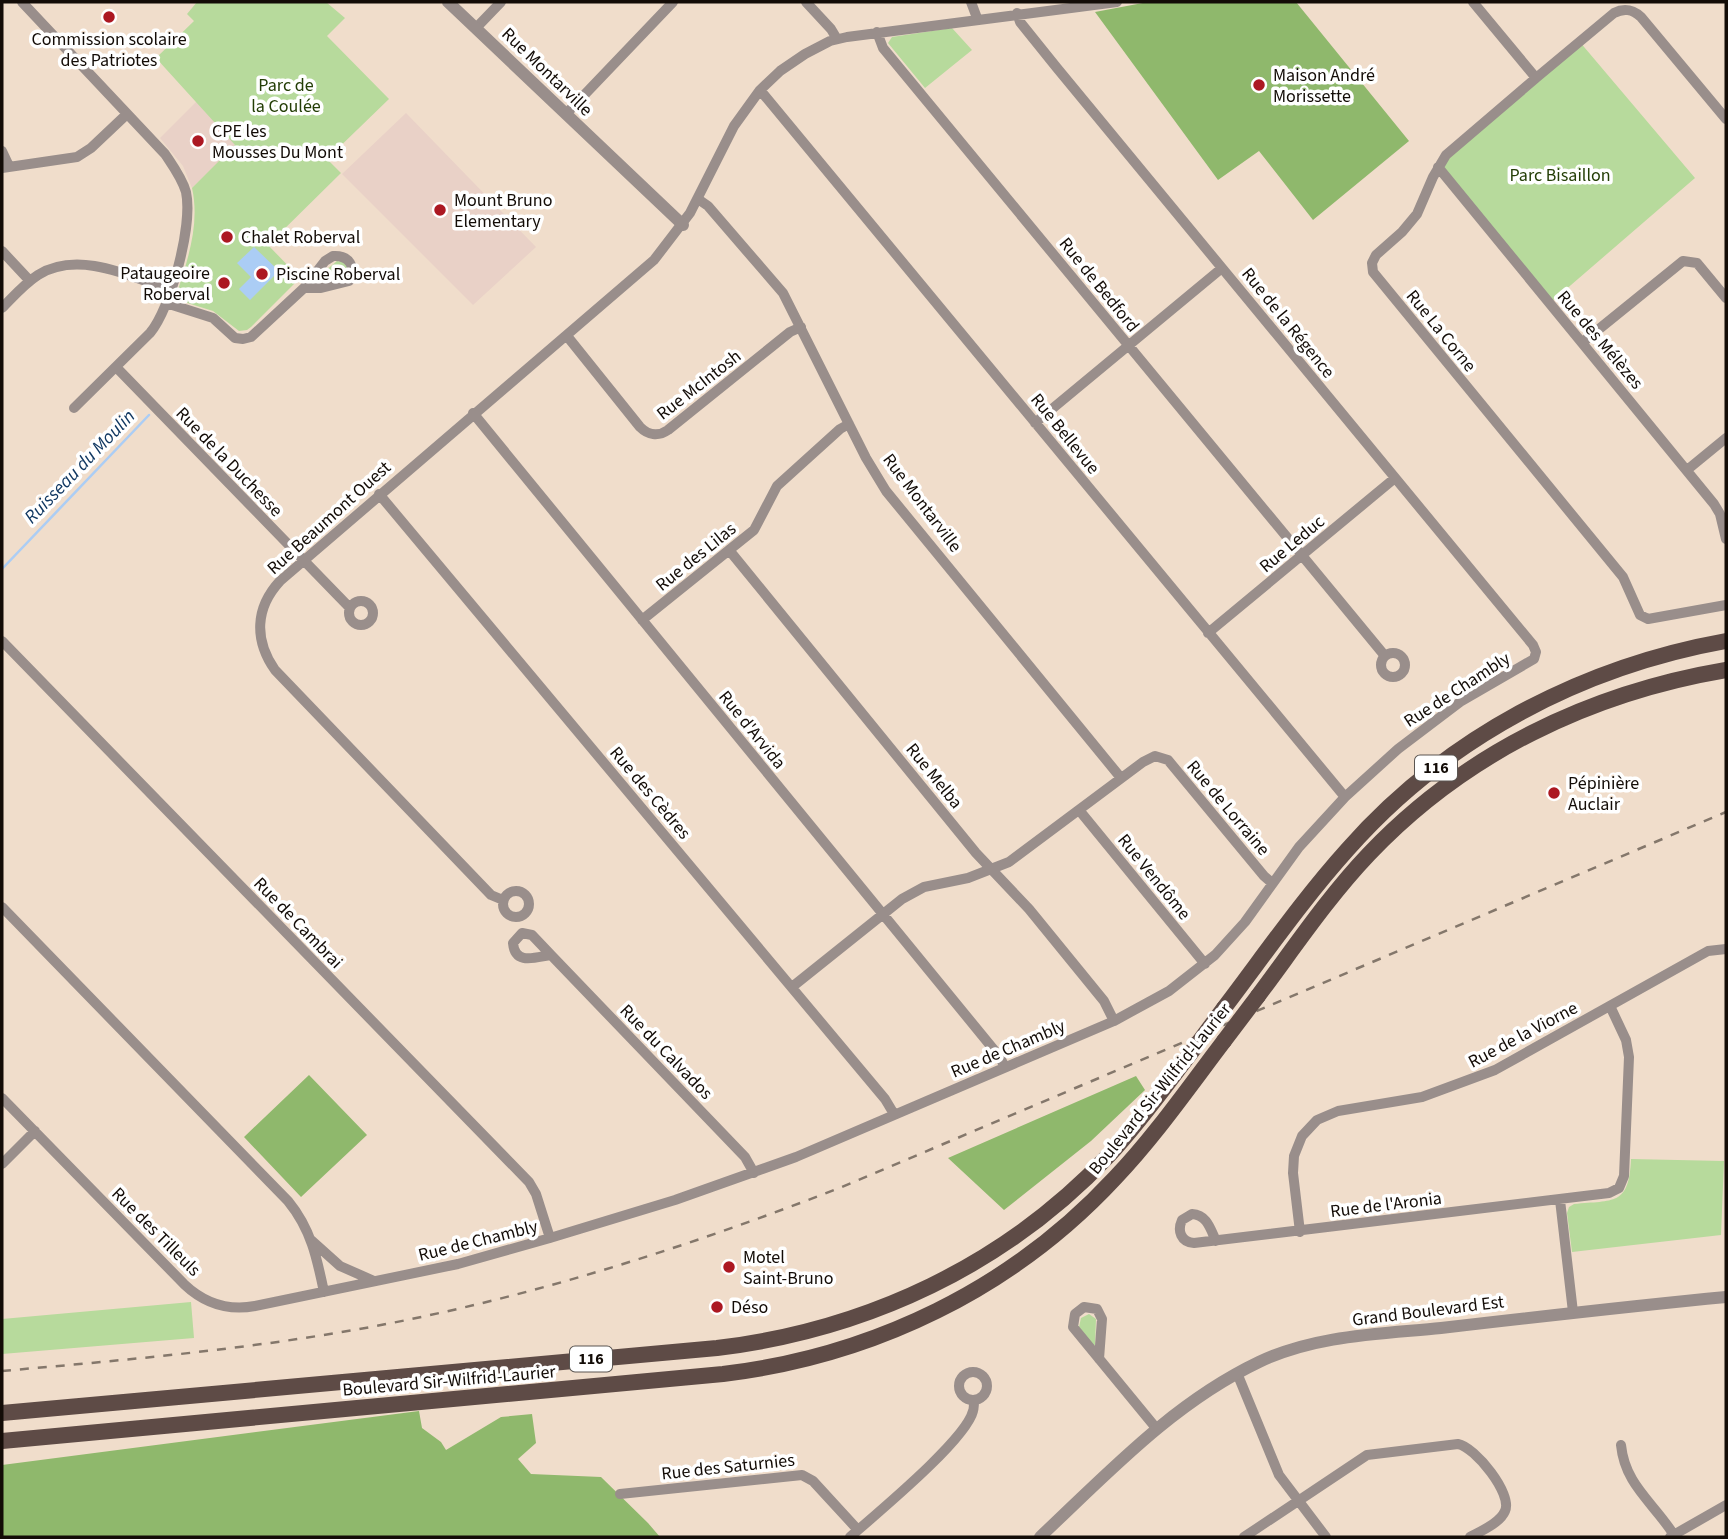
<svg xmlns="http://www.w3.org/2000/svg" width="1728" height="1539" viewBox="0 0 1728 1539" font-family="'Source Sans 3',sans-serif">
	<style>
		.education { fill: #e9d1c7 }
		.green { fill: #b7da9c }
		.forest { fill: #8fb86c }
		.water { fill: #abcdf5 }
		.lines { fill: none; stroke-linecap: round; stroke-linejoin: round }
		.stream { stroke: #abcdf5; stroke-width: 2.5 }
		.minor { stroke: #998e8b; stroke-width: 10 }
		.tertiary { stroke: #998e8b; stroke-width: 12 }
		.primary { stroke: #5e4b46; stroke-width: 16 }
		.rail { stroke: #84776b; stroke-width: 2.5; stroke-dasharray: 9 9; stroke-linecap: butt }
		.primary-bridge { stroke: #5e4b46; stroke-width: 16 }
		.poi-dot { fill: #ac1822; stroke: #fff; stroke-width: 2.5 }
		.labels { text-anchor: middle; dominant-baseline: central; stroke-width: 7; stroke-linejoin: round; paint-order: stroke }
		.shield { fill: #fff; stroke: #5a5551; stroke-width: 2 }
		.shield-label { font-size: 16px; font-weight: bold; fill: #130c07 }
		.poi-label { font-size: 18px; fill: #130c07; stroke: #fff; text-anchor: start }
		.street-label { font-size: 18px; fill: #130c07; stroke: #fff }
		.park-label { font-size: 18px; fill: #243e06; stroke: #fff }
		.water-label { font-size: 19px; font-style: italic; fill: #113862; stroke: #fff }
	</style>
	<rect width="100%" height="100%" fill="#f0ddcb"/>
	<!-- education -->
	<path class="education" d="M197,101L236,145L192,188L183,166L160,138Z
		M406,113L536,247L473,305L342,174Z"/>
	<!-- green -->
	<path class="green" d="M197,2H326L345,18L327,36L389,99L327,159L341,173L268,245L300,278L251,327L247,330L239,331L213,311L181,301L177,293C188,259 200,224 192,188L235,145L156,58L194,21L187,14Z
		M952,28L972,50L925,88L888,43L892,37Z
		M1579,41L1695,178L1549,304L1438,167Z
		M337,261L344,262L348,268C347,281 331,283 320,282L319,276Z
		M1631,1159L1724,1161L1721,1235L1572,1252L1567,1213L1569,1207L1574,1204C1614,1200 1629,1206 1631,1159Z
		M191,1302L194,1338L2,1354V1319Z
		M1089,1314L1096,1319L1095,1345L1093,1346L1079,1327L1081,1318Z"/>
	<!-- forest -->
	<path class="forest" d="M1148,2H1296L1409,141L1313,220L1259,151L1218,180L1095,12Z
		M309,1075L367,1135L301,1197L244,1137Z
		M1136,1076L1145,1090L1091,1141L1004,1210L948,1158Z
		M419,1411L422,1428L441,1442L446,1450L501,1417L532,1414L536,1443L518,1459L531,1474L601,1477L648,1523L660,1537H2V1465Z"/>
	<!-- water -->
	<path class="water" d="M254,247L279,271L250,300L239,289L251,277L237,263Z"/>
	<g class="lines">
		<!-- stream -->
		<path class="stream" d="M2,569L149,415"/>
		<!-- minor -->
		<path class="minor" d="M22,2L165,154C173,166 182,178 186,192C193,225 171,308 150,333L74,408
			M806,2L831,29L837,39
			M971,2L977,18
			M1473,2L1536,78L1614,13C1624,8 1632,9 1641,17L1726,119
			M476,28L501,2
			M877,32L883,48L1385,656
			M1536,78L1446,155L1433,177L1417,214L1402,232L1376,255L1372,263L1373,272L1623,577L1640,615L1648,619L1726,605
			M760,90L1345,797
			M566,114L673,2
			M2,151L9,166
			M1438,167L1714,504L1720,514L1726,539
			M2,168L77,157L91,148L127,114
			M698,199L708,206L783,293L866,458L886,491L1121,778
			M2,251L30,281
			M333,256C349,255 357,267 349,281L321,288H304L325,261Z
			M166,303L213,318L235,338L243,339L251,337L304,288
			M2,308C13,297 24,284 38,275C78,250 130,276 170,290
			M567,336L640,427C648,435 658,437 668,430L790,332L801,327
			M1583,342L1683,261L1697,263L1726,298
			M116,367L350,608
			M473,413L999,1056L1005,1067
			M1035,423L1222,268
			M1687,470L1726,438
			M379,494L885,1099L894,1114
			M729,550L976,853L1029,909L1104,1001L1114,1021
			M349 613a12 12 0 1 1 24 0a12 12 0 1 1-24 0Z
			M642,620L754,530L777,486L840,429L849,424
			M1208,633L1395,478
			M2,641L529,1182L536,1194L550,1238
			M1381 665a12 12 0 1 1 24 0a12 12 0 1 1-24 0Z
			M1079,810L1205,964
			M503 904a13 13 0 1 1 26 0a13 13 0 1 1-26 0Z
			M503,900L491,895L275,670C254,640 255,608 280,581L654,260L690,213L734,126L760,90L780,71L805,54L830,41L847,37L1117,2
			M2,907L288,1201C311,1229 317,1258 324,1292
			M522,933L532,935L551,955C536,957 515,966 513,943Z
			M551,955L745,1157L754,1173
			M792,987L902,899L924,887L968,878L1009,862L1143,762L1155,756L1168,760L1264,876L1272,883
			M2,1098L184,1284C204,1303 228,1311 255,1306L458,1264L550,1238L675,1200L796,1157L1114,1021L1169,991L1215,955L1245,922L1299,847L1345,797L1398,749L1460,702L1534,659L1536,652L1533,645L1057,68L1020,22L1017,13
			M2,1164L35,1131
			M1560,1200L1573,1312
			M1300,1232L1293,1173L1294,1156L1302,1136L1317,1120L1338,1111L1422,1097L1495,1070L1708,951L1726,949
			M311,1240L340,1266L374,1281
			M1216,1241C1210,1228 1207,1215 1192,1214L1182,1220C1177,1231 1181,1242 1194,1243L1609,1193L1619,1188L1624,1176L1629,1057L1626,1040L1610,1006
			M1099,1359L1102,1319L1097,1309L1084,1307L1075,1314L1073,1327L1156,1428
			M959 1386a14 14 0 1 1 28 0a14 14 0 1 1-28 0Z
			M1237,1373L1279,1475L1326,1537
			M1621,1445C1625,1485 1653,1502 1674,1535
			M620,1494L802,1475L813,1481L858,1530
			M850,1537C876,1514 966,1440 973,1411C974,1410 974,1401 974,1400
			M1244,1537L1367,1455L1458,1444C1475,1447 1513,1494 1505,1511C1500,1523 1481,1531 1470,1537
			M1670,1537L1726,1505"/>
		<!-- tertiary -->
		<path class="tertiary" d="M448,2L683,225
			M1040,1537C1108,1473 1173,1403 1259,1362C1315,1335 1380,1334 1441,1328C1536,1317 1631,1306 1726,1297"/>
		<!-- primary -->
		<path class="primary" d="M1258,996C1294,948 1328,897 1369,854C1465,753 1590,693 1726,670
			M1224,1008C1265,954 1303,899 1348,849C1446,738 1581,667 1726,641
			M2,1413L717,1348C867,1330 1006,1265 1110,1154C1139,1123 1164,1088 1190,1054
			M2,1441L723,1374C873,1356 1012,1289 1115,1178C1155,1136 1189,1087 1224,1041"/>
		<!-- rail -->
		<path class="rail" d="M2,1371C126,1360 252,1349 376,1326C536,1296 690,1246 842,1187L1726,812"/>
		<!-- primary-bridge -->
		<path class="primary-bridge" d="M1224,1041L1258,996
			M1190,1054L1224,1008"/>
	</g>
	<!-- markers -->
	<g class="poi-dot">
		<circle cx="109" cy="17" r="7"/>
		<circle cx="1259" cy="85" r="7"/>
		<circle cx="198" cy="141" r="7"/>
		<circle cx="440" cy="210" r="7"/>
		<circle cx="227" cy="237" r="7"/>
		<circle cx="262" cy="274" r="7"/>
		<circle cx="224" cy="283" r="7"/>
		<circle cx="1554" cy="793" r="7"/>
		<circle cx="729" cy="1267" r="7"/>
		<circle cx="717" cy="1307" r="7"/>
	</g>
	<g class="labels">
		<!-- shield labels -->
		<g class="shield">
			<rect x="1415" y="755.5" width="42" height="25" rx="5"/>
			<rect x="570" y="1346.5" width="42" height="25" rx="5"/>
		</g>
		<g class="shield-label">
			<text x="1436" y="768">116</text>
			<text x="591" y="1359">116</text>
		</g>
		<!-- poi labels -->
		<g class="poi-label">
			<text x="109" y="39" text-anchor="middle">Commission scolaire<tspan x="109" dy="21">des Patriotes</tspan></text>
			<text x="1273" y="75">Maison André<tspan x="1273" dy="21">Morissette</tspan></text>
			<text x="212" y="131">CPE les<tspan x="212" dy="21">Mousses Du Mont</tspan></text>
			<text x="454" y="200">Mount Bruno<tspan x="454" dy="21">Elementary</tspan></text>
			<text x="241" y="237">Chalet Roberval</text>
			<text x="210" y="273" text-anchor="end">Pataugeoire<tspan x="210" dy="21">Roberval</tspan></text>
			<text x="276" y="274">Piscine Roberval</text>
			<text x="1568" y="783">Pépinière<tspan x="1568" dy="21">Auclair</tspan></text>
			<text x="743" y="1257">Motel<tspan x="743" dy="21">Saint-Bruno</tspan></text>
			<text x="731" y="1307">Déso</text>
		</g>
		<!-- street labels -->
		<g class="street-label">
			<text transform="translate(547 72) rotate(44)">Rue Montarville</text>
			<text transform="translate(1099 285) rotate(51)">Rue de Bedford</text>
			<text transform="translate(1288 323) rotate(51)">Rue de la Régence</text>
			<text transform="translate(1441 331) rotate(51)">Rue La Corne</text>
			<text transform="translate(1600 340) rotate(50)">Rue des Mélèzes</text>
			<text transform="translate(699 385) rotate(-38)">Rue McIntosh</text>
			<text transform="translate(1065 434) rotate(51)">Rue Bellevue</text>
			<text transform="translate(229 462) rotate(46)">Rue de la Duchesse</text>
			<text transform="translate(922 503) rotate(53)">Rue Montarville</text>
			<text transform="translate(329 518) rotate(-42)">Rue Beaumont Ouest</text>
			<text transform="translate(1292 544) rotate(-40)">Rue Leduc</text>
			<text transform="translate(696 557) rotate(-39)">Rue des Lilas</text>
			<text transform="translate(1457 690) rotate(-33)">Rue de Chambly</text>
			<text transform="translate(752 730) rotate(51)">Rue d'Arvida</text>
			<text transform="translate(934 776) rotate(51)">Rue Melba</text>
			<text transform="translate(650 793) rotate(50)">Rue des Cèdres</text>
			<text transform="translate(1228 808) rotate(50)">Rue de Lorraine</text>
			<text transform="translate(1154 877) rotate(51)">Rue Vendôme</text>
			<text transform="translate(298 923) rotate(46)">Rue de Cambrai</text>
			<text transform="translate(1523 1035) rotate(-28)">Rue de la Viorne</text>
			<text transform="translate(1008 1049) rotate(-23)">Rue de Chambly</text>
			<text transform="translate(666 1052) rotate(46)">Rue du Calvados</text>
			<text transform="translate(1160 1089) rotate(-51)">Boulevard Sir-Wilfrid-Laurier</text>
			<text transform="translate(1386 1205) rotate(-7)">Rue de l'Aronia</text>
			<text transform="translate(156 1232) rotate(45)">Rue des Tilleuls</text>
			<text transform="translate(478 1241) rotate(-14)">Rue de Chambly</text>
			<text transform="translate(1428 1311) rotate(-7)">Grand Boulevard Est</text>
			<text transform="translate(449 1381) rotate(-5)">Boulevard Sir-Wilfrid-Laurier</text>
			<text transform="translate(728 1467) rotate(-6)">Rue des Saturnies</text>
		</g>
		<!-- park labels -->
		<g class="park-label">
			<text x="286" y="85">Parc de<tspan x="286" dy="21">la Coulée</tspan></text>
			<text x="1560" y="175">Parc Bisaillon</text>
		</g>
		<!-- water labels -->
		<g class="water-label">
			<text transform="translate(80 467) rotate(-46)">Ruisseau du Moulin</text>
		</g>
	</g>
	<!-- border -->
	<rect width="1728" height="1539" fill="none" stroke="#130c07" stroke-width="7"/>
</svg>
